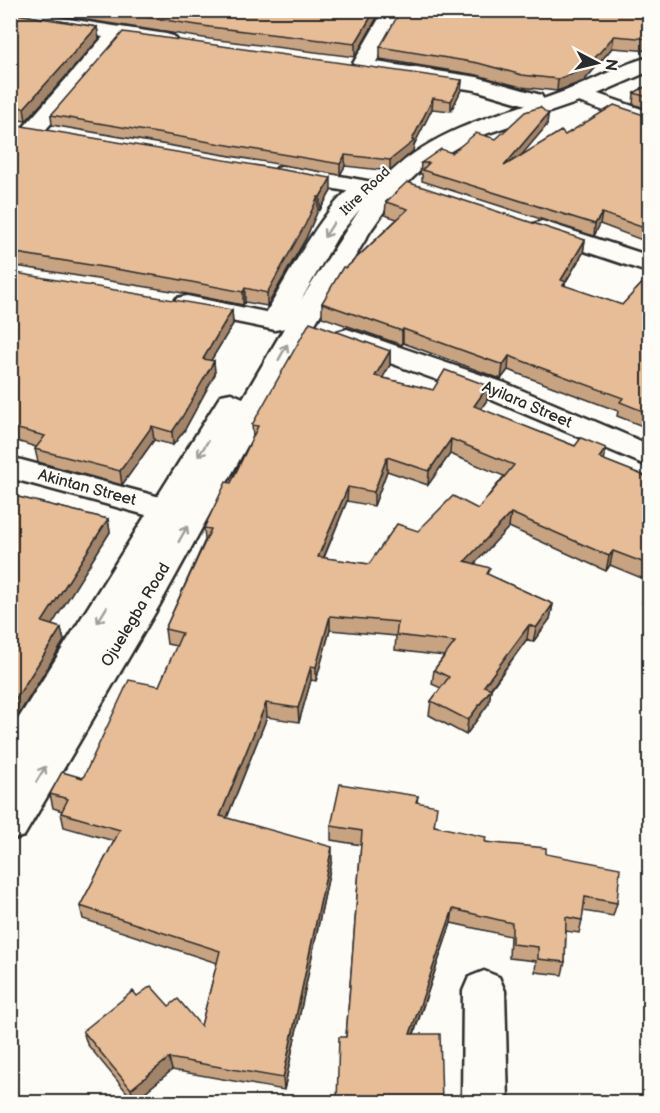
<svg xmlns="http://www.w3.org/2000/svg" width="660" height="1113" viewBox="0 0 660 1113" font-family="'Balsamiq Sans',sans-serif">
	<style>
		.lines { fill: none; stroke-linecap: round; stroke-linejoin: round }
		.minor-casing { stroke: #2b2b2b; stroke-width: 5 }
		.major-casing { stroke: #2b2b2b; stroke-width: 5 }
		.minor { fill: #fdfcf7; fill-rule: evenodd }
		.major { fill: #fdfcf7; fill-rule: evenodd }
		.wall { fill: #c7a382; stroke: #2b2b2b; stroke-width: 1.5; fill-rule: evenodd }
		.shaded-wall { fill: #a2846a; stroke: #2b2b2b; stroke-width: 1.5 }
		.building { fill: #e7bd97; stroke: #2b2b2b; stroke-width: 1.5; fill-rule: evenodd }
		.oneway { stroke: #9e9e9b }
		.labels { text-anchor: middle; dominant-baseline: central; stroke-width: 4.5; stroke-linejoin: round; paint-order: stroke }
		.far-street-label { font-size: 14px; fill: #2b2b2b; stroke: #fdfcf7 }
		.street-label { font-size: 16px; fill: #2b2b2b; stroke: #fdfcf7 }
	</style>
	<rect width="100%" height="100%" fill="#fdfcf7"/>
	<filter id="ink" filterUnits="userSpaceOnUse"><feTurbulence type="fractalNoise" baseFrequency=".0167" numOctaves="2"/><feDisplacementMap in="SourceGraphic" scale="12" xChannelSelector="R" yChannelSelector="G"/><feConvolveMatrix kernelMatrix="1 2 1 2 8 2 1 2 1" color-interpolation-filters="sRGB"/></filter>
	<g filter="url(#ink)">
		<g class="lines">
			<!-- minor casing -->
			<g class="minor-casing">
				<path id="minor" d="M10,10L166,34L173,36L177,40L173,44L166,46L123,40L41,135L33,137L25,135L21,130L103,37L10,22Z
					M384,10H405L376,62L477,77L541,95L544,100L541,105L533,107L475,90L354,72L351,67Z
					M578,87L650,112V127L570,99L567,94L570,89Z
					M286,166L367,181L376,183L379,188L376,193L367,195L277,178L274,173L277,168Z
					M542,221L650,256V273L533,234L529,229L533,224Z
					M187,296L285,316L289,322L285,328L275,330L177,310L173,304L177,298Z
					M347,329L505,383L650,445V467L485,397L337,344L333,338L337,332Z
					M10,457L175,501L180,509L175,517L164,520L10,478Z
					M484,971L499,977L505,991L508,1102H462L463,991L469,977Z"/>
			</g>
			<!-- major casing -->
			<g class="major-casing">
				<path id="major" d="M650,57V71L579,102L471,139L424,167L397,193L371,230L307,337L159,606L24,836L10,840V789L18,778L10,780V732L221,395L231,393L243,398L287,323L278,325L268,323L264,317C282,286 324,205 353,187C359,184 365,185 371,187L373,191C426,128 493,118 565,91C593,81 621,64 650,57ZM360,209L301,300L338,236Z"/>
			</g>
			<!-- minor -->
			<use href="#minor" class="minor"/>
			<!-- major -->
			<use href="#major" class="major"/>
		</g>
		<!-- wall -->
		<path class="wall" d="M23,10H381L355,57L210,39Z
			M650,10V51L612,48L584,81L557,91L521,87L477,75L380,59V47Z
			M10,13L97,27L99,39L26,121L10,119Z
			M462,80L461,90L451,111L432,109L414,145L413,151L390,171L345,166L340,175L52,125L51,115Z
			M650,84V110L633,104L634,93Z
			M548,114L547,125L521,155L650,232L642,240L600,224L594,236L422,181V174H420L421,163L496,139Z
			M10,124L331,191L320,210H318L306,238L267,306L245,302L243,305L172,291L10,265Z
			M386,202L585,240L583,253L565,283V286L622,305L650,275V429L617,416L618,411L508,370L501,379L403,343L402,345L322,317V303L346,268L397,219L385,215Z
			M232,310L233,324L211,360L214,361L215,374L184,431L173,445L154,440L122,485L38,462L35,449L36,447L10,439V427Z
			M390,351V365L382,378L433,390L488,386L487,400L481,409L575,446L606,448L604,460L650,478V606L642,603L645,588L649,581L610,565L606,571L509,527L475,563L489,575L553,604L550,619L533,642L527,639L491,689L489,703L466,735L429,715L431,701L441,688L432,684L434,670L444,656L395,650L396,636L330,630L316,681L311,680L299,722L267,717L227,818L332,860L284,1090L172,1070L134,1101L87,1044L83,1031L137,996L169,1006L201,1026L217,963L83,919L80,906L114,841L64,827L61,813L62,811L53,808L50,794L83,778L159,686L177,646L167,644L165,629L205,540L204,528L231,483L253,437L252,425ZM450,454L504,476L478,509L418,531L369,564L324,558L347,501L374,506L387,471L428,485Z
			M10,495L108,519L110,532L51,625L61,628L64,641L16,719L10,717Z
			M418,796L417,802L435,826L485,842L546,854L617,903L613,916L583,911L582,920L579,933L566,931L565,962L562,975L535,972L536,961L509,958L510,936L451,923L414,1034L346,1037L361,845L331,840V826Z"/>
		<!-- shaded-wall -->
		<path class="shaded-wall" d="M375,10H381L355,57V44Z
			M97,27L99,39L26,121L24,108Z
			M614,36L612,48L584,81L557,91L558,79Z
			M462,80L461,90L451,111V101Z
			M433,98L432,109L414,145L413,151L390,171V160L412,140Z
			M548,114L547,125L503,177L504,166Z
			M345,155V166L340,175V164Z
			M331,178V191L320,210V197Z
			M318,197V210L306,238L267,306V293Z
			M602,213L600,224L594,236L595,224Z
			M650,223V232L642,240L644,228Z
			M585,240L583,253L565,283L564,296L561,280Z
			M245,288V302L243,305V292Z
			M232,310L233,324L204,372L203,359Z
			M403,329V343L402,345V331Z
			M390,351V365L375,391V376Z
			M509,356L508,370L501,379L503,365Z
			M214,361L215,374L184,431L173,445L172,432Z
			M488,386L487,400L473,421L474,406Z
			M152,426L154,440L122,485L120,471Z
			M451,439L450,454L428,485L429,471Z
			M606,448L604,462L599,458Z
			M387,457V471L374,506V492Z
			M348,487L347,501L318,571V557Z
			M511,513L509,527L464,575L465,561Z
			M108,519L110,532L45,636L42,622Z
			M613,551L610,565L606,571L609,556Z
			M553,604L550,619L533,642L536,628Z
			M330,616V630L316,681V667Z
			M529,625L527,639L482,700L484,686Z
			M61,628L64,641L16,719L12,705Z
			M311,666V680L299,722L298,708Z
			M491,689L489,703L466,735L468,720Z
			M266,703L267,717L222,830L220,816Z
			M332,847V860L284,1090L283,1078Z
			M453,909L451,923L409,1047L410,1034Z
			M169,1058L172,1070L134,1101L131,1089Z"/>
		<!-- building -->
		<path class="building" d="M100,10H375L355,44L210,27Z
			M401,10H650V39L614,36L586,68L558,79L522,75L478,63L380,47Z
			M10,13L97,27L24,108L10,106Z
			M123,32L462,80L451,101L433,98L412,140L414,141L390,160L345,155L340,164L51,115Z
			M650,84V98L634,93Z
			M614,105L650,117V223L644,228L602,213L595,224L422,170L429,163H421L441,149L452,153L476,133L496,139L525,112L540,107L548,114L504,166L561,131L565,135Z
			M10,124L331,178L320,197H318L305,225L267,293L245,288L243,292L171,278L10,252Z
			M407,182L585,240L561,280L566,282L563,285L622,305L650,275V414L620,402L623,398L509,356L503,365L403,329L402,331L322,303L343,267L346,268L408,209L386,202Z
			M10,272L232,310L203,359L214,361L182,417L172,432L152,426L120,471L35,449L45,436L10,427Z
			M310,322L390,351L375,376L433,390L445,370L486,385L488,386L474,406L575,446L581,438L606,448L599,458L650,478V565L613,551L609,556L511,513L465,561L490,568L487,574L553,604L536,628L529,625L484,686L491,689L468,720L431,701L449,677L434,670L455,642L396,635L398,622L330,616L316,667L311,666L298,708L266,703L220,816L332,847L283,1078L169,1058L131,1089L83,1031L133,991L137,996L151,986L169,1006L178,999L201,1026L220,951L80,906L120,830L61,813L68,799L50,794L62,772L83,778L129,680L159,686L182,633L165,629L211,529L204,528L226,482L231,483L258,426L252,425ZM451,439L514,465L478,509L453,496L418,531L397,524L369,564L318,557L348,487L374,492L387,457L429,471Z
			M10,495L108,519L42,622L61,628L12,705H10Z
			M650,580V590L645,588Z
			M340,784L418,796L416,802L437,806L434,826L486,837L485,842L546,848V854L620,868L617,903L585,897L582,920L566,917L565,962L538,959V947L512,944V923L453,909L410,1034H440L442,1102H337L339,1037H346L362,831L331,826Z"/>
		<!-- one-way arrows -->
		<defs><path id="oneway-shaft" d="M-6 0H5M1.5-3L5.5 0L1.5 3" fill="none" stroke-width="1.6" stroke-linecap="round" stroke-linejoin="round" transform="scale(1.5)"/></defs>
		<g class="oneway">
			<use href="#oneway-shaft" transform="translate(329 230) rotate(123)"/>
			<use href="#oneway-shaft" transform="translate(283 352) rotate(-61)"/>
			<use href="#oneway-shaft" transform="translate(203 449) rotate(122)"/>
			<use href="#oneway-shaft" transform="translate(183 534) rotate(-61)"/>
			<use href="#oneway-shaft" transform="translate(102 615) rotate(121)"/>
			<use href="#oneway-shaft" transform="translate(41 774) rotate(-59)"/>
		</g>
	</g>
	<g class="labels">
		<!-- far-street labels -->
		<g class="far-street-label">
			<text transform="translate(365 191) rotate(-44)">Itire Road</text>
		</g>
		<!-- street labels -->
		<g class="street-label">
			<text transform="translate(527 405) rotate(23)">Ayilara Street</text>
			<text transform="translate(87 488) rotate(15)">Akintan Street</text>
			<text transform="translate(136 615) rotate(-59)">Ojuelegba Road</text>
		</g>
	</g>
	<!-- margin -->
	<rect width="660" height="1113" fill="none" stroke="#fdfcf7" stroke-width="36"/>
	<rect x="18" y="18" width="624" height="1077" fill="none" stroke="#2b2b2b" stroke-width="2" filter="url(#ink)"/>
	<!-- north arrow -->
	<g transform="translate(597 63) rotate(97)" stroke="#fdfcf7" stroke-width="4.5" paint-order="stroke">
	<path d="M0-4.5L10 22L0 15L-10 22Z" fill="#2b2b2b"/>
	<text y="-9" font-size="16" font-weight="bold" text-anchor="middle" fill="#2b2b2b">N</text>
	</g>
</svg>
